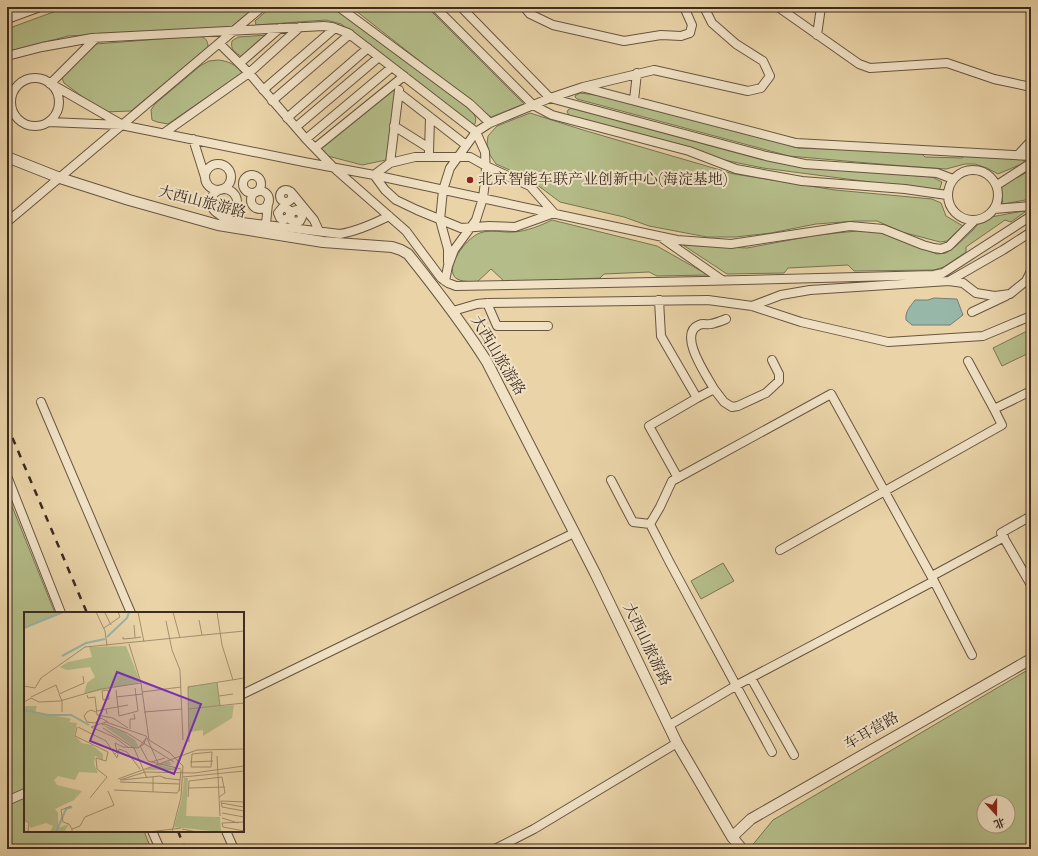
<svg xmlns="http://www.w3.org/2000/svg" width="1038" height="856" viewBox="0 0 1038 856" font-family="'Sorts Mill Goudy','Noto Serif SC',serif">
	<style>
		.green { fill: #b4bd89; stroke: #787455; fill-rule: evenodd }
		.water { fill: #97b7a9; stroke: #737f73 }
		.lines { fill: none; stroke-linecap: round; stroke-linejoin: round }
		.minor-casing { stroke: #675542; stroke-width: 10 }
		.tertiary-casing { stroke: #675542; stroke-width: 12 }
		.minor { stroke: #f1e2c6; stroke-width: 8 }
		.tertiary { stroke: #f1e2c6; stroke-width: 10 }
		.rail { stroke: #3c2b21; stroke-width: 2.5; stroke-dasharray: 7 7; stroke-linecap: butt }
		.poi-dot { fill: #8f2418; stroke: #f1e2c6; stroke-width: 1.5 }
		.labels { text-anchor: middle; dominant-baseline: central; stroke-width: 4; stroke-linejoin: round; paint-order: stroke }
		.poi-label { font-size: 15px; fill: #3c2b21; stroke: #f1e2c6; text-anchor: start }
		.street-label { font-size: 15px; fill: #3c2b21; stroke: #f1e2c6 }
		.inset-river { fill: none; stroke: #97b7a9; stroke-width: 2 }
		.inset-road { fill: none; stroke: #a49071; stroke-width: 1 }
		.view { fill: #7b2cbf; fill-opacity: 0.15; stroke: #7b2cbf; stroke-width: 2 }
		.inset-edge { fill: none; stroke: #3c2b21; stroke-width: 2 }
	</style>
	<rect width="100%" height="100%" fill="#e9d3a7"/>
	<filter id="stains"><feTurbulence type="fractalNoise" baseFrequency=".005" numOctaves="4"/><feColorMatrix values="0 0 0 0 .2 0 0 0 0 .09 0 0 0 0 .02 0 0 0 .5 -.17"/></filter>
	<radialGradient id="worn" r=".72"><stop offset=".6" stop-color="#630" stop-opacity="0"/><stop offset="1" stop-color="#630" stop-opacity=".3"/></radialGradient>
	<!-- green -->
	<path class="green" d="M67,7H255L230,28L68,36L7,52V29Z
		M271,7H332L471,110C476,116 477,120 474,126L341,24L326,20L256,25L255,21Z
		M351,7H427L524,104L491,117Z
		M268,35L242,57C235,52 230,50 232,41L238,37Z
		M198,36C205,37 208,40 208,47L131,111L103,112L64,83L62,78L96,44Z
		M218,60C229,61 236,65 242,73L168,124L157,122L152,120L151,110L155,104L200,66L209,61Z
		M396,87L386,160L362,165L328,156L321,148Z
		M580,93L603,96L631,104L759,136L798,148L920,152L925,157L962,158L967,154L1024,158V163L998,174L987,168L975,164H965L946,169L891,165L789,156L577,99L575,97V96Z
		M571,108L808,167L932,177L942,182L939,191L763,168L724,160L679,144L573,117L569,115L567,112L568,110Z
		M530,113L583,130L734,174L835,190L932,199L941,203L946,216L963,226L947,241L940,242L902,232L877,221H856L816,224L771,233L735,237H707L649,226L624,217L560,202L528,178L496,164L490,155L487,144L488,136L497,126Z
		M1031,170V199L1003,204L1000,187Z
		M1023,211L1025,212L1011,222L1005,220L966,247V252L944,267L934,270L854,271L848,265L788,268L784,273L727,274L683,245L747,248L817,235L857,231L880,232L937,254L946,253L956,246L973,230L978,224L984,222L991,217Z
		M552,220L657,246L708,275L657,276L649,272L604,274L600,278L505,282L491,269L477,282C470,281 456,283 453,274C449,261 468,237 480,233C490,229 503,233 514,232C527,231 540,226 552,220Z
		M1029,330L1031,334V352L1002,366L993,348Z
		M12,506L55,613H25V831H144L151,849H7V509Z
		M723,563L734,581L701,599L691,581Z
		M1031,668V849L750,848L773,820ZM984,802H1008V826H984Z"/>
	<!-- water -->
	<path class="water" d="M934,298L957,299L963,315L950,325H912L906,320C905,311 910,307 915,300H928Z"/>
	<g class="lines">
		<!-- minor casing -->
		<g class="minor-casing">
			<path id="minor" d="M339,7L470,104L490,123
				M435,7L533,105L552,115L689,151L736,169L802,181L905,189L947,195
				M461,7L550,98L766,156L805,164L937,173L953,179
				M524,7L530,14L553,25L624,41L661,35L681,36L690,33L692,25L684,7
				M778,7L859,64L870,68L947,63L994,79L1031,87
				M817,35L821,7
				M220,44L249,73L306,139L334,168L406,231L441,278L448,283L456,286L703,281L934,275L943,273L1031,216
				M7,56L42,47L92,38L324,26L332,27L348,33L476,132L485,152L486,173L483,198L476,220L454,250L448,266L445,281
				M240,63L280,28
				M11 102a24 24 0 1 1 48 0a24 24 0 1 1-48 0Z
				M50,84L96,38
				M55,86L121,124
				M585,88L796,143L1031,156
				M263,90L335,28
				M399,93L466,145
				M634,100L637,73
				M272,101L350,34
				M287,118L368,48
				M49,122L121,125L304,162L374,175L677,240L731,244L850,226L883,229L923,245L934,248L941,249L949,246L974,221
				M394,126L429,148
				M296,127L379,57
				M164,133L249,73L300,27
				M193,139L205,177
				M306,139L392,67
				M315,148L404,76
				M429,152L430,117
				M1018,155L1031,141
				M415,157H470L486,166L530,186L554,213L515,227L489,226L461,228L417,210L396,200L385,190L374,175L390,163Z
				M390,163L399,90
				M205 177a13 13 0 1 1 26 0a13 13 0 1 1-26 0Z
				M948 195a25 25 0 1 1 50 0a25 25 0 1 1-50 0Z
				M243 184a9 9 0 1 1 18 0a9 9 0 1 1-18 0Z
				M997,185L1031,163
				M211 202a13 13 0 1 1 26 0a13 13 0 1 1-26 0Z
				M280 196a6 6 0 1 1 12 0a6 6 0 1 1-12 0Z
				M251 200a9 9 0 1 1 18 0a9 9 0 1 1-18 0Z
				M291,192L314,220L319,231
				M994,209L1031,206
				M216,212L226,220L340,234C358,231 373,224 389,216
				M290,214C290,210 287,207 282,208L278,213L280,218L283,220L288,218C291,214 291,211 297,210L301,213L302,217L300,221L295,222L291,220L290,214
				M7,222L262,7
				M266,224L268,203
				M662,238L722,280
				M448,262V249L440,220L443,190L450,168L476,132L490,123L550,98L583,87L654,70L748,91L761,88L770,76L763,61L736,44L712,23L704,7
				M949,281L1003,250L1031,232
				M659,300L661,336L697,398L649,426L678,478
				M487,303L497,326H548
				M752,306L781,295L810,290L949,281L963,283L976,293L995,296L1010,294L1026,281L1031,271
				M453,311L477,304L487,303L708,300L752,306L801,322L888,342L983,336L1031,316
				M972,312L1006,296
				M968,361L994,409L1031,391
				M714,389C707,376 677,334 699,325C703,323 707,325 711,324C716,323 721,321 726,319
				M697,398L714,389L724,402L732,407L738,406L766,393L779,381V374L772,360
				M41,402L131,613
				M7,476L61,613
				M611,480L633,522L650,524
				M1031,516L1001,533L1031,585
				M780,550L1002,425L994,409
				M932,576L1004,537
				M751,678L794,755
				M243,694L574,533
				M668,726L737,685L934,581
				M772,752L670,563L650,524L660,507L672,481L831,394L934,581L972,655
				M7,801L25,793
				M152,831L160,849
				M226,831L234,849
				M495,849L534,829L677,743"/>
		</g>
		<!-- tertiary casing -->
		<g class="tertiary-casing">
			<path id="tertiary" d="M7,18L37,7
				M7,157L60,178L129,200L218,225L323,242L392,247L401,250L408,254C436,289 463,324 487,362L595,573L677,743L732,837L742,849
				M732,837L751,819L1031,659"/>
		</g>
		<!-- minor -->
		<use href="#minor" class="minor"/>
		<!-- tertiary -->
		<use href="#tertiary" class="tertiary"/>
		<!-- rail -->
		<path class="rail" d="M7,425L87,613
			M178,831L185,849"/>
	</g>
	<!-- markers -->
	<circle class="poi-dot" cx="470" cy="180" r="4"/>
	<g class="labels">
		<!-- poi labels -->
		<g class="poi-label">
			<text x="478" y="180">北京智能车联产业创新中心(海淀基地)</text>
		</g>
		<!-- street labels -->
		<g class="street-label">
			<text transform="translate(202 203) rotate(14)">大西山旅游路</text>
			<text transform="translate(497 356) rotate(59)">大西山旅游路</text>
			<text transform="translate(646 645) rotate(64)">大西山旅游路</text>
			<text transform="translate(872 732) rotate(-30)">车耳营路</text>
		</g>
	</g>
	<!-- overview -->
	<g transform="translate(24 612)">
		<rect width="220" height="220" fill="#e9d3a7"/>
		<path d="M0,0H36V1L0,16ZM102,34L116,69L113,71L60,82L63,71L71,65L66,55L43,58L36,55L44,50L68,45L65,35ZM193,71L196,94L210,93L208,106L179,124V118L165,120L164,74ZM0,94H13L11,101L45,106L47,107L45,110L53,111L50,123L58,131L68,133L79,142V148L71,144L70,152L74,161L55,160L51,168L34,164L30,168L33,173L58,179L50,188L31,197L34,201V216L45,212L40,220H26L29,214L22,211L6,216L5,210L0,209ZM79,113L98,119L111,128L115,135L111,136ZM145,149L148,153H136L156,158H120ZM160,166H164L162,204L196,205L197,220L150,215L158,186Z" fill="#b4bd89"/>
		<path class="inset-river" d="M0,16L39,0M83,25L103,6L105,0M38,44L62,31L81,27M0,98L24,103H47L65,113M32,220L42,197L48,195"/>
		<path class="inset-road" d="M72,0L81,19L83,34M114,0L120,30M149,0L156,26M193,0L198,33L209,68M81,1L87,13M175,8L178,23M142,9L148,38L156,58L159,128M110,13L111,26L117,25M80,16L96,5L94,0M99,25V27L111,26M105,32L117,71L125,128L146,141L159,154L157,185L148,220M193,71L196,94M0,74L11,76L17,66L61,35L220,19M84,78L85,87L79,88L78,79ZM92,78L95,104L114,99L111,76M118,80L157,75M63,83L64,86L71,85L73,103L89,106L104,116M195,84L209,82M7,85L32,73L35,81M92,85L119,82M0,90L7,86L15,90L36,89L77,77L117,71M82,97L104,93M164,97L220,91M73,99L82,97L83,102M38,100V89L35,82L60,71L59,64M72,100L67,98L63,100L60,104L63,110L71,111L77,106L84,110M120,100L158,97M78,113L81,112L103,121L150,150M53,115L51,124L84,140L82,149L72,146L73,157L83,165L66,186M54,115L82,129L93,146L95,137L103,140L116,157M67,115L82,110L122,124L134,151M67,115L90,125L105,136M79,116L110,136L123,166M106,117V107H111L110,102M123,125L116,134L124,149L157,157M165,130L164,75L220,66M188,140L187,155H167L168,142ZM91,142L93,140L91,131L99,135L114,136L120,132L122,126M193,144L196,204M127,150L141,146M166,150L189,149M159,165L220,159M140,166L156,168M94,167L173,138L220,137M96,168L121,160L170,161L220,154M97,168L136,164L141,166M96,170L156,172M165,176L201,175M90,178L153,181L156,177M155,179L157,158M129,180V165M164,185L165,169L198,165L201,181L195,185M220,190L197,189L198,195L220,199M197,191L220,195M47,194L37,198L39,210L45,212L48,217M198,201L220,205M198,206L214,211M0,208L5,211L4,220M220,210L198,211L199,215L220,219M158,217L173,220M48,220V217L56,214L61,205L90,193L84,179M125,220L157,216"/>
		<path class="view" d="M93,60L177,92L150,162L66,129Z"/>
		<rect width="220" height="220" class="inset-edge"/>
	</g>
	<!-- margin -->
	<rect width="1038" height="856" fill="none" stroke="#e9d3a7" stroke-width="24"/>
	<rect x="8" y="8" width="1022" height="840" fill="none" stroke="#3c2b21" stroke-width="2"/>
	<rect x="12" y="12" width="1014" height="832" fill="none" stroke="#3c2b21"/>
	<!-- north arrow -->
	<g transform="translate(996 814) rotate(159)"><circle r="19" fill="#f1e2c6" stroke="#a99984"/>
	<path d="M0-3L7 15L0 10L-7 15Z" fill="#8f2418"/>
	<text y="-6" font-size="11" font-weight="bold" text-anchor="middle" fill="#3c2b21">北</text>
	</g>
	<rect width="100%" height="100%" filter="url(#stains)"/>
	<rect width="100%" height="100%" fill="url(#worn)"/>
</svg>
